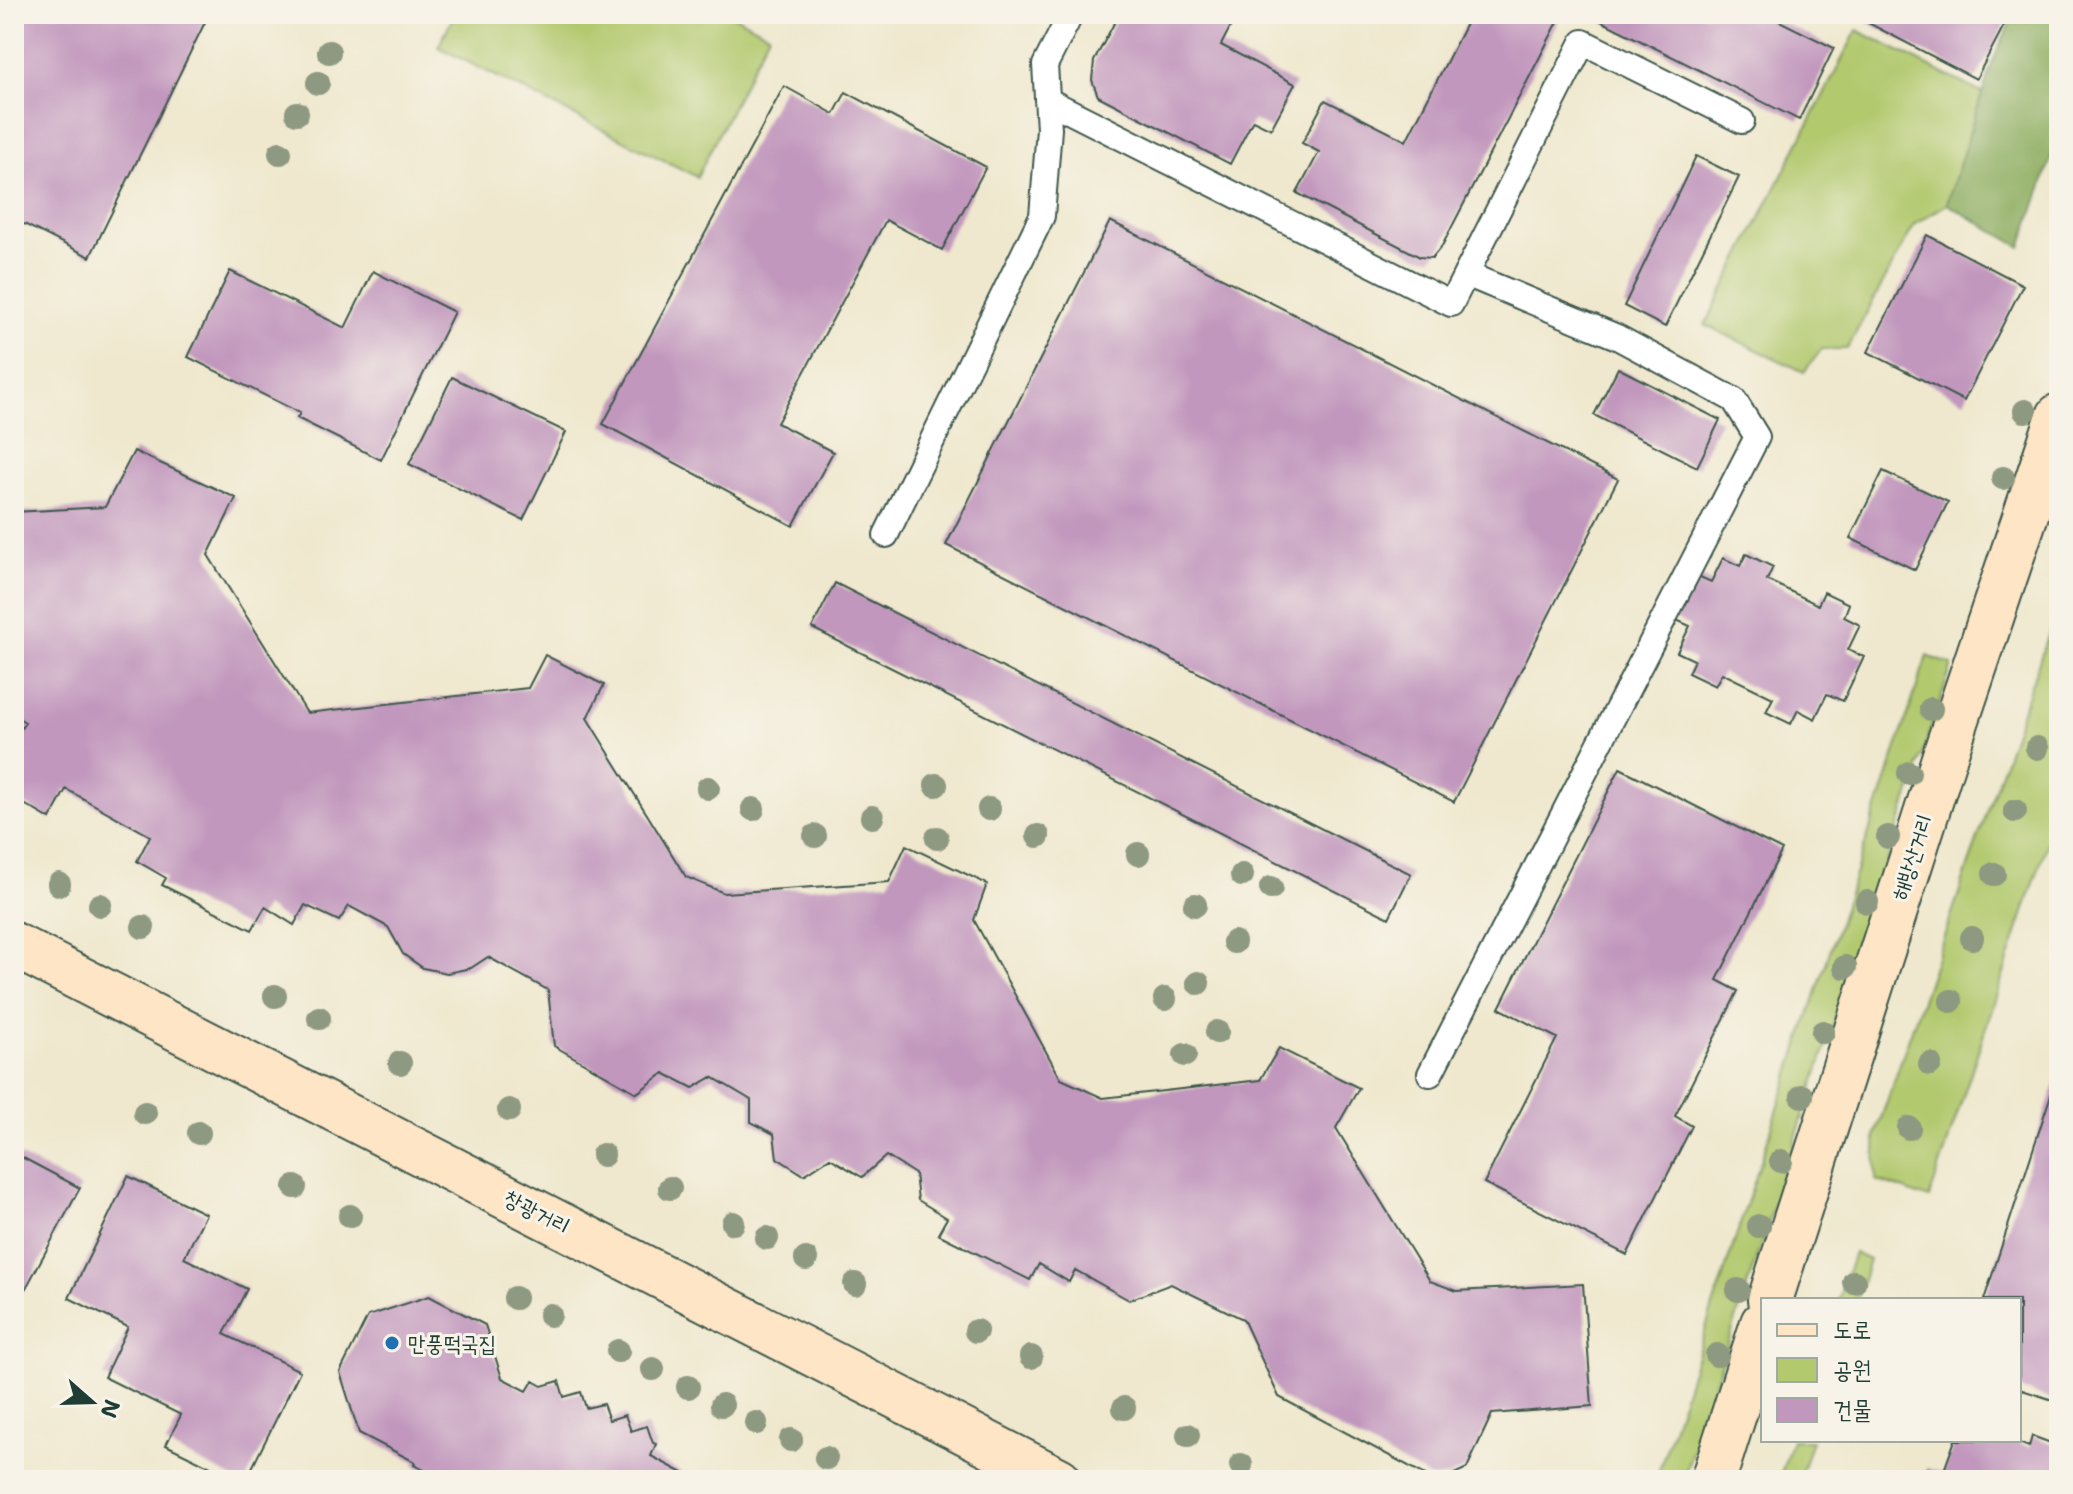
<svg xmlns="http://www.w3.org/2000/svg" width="2073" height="1494" viewBox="0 0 2073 1494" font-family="'Shantell Sans','Poor Story',sans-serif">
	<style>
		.green { fill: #b2c96e; stroke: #688351; stroke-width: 2 }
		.forest { fill: #8dad61; stroke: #56754a; stroke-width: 2 }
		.building { fill: #c197bd }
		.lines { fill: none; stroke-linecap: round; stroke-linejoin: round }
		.lane-casing { stroke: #3e574b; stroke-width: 28 }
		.secondary-casing { stroke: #3e574b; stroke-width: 48 }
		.lane { stroke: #fff; stroke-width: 24 }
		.secondary { stroke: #fde5c5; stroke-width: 44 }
		.tree { fill: #8d9980 }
		.poi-dot { fill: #1f6fb2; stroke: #f7f3e8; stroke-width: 3 }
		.labels { text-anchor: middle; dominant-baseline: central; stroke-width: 6; stroke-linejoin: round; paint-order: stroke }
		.street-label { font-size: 22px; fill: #1f3d34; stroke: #f7f3e8 }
		.poi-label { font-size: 22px; fill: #1f3d34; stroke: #f7f3e8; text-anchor: start }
	</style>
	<rect width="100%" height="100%" fill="#f7f3e8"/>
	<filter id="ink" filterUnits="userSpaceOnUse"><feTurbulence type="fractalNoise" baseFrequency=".0125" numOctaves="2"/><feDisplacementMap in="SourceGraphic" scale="16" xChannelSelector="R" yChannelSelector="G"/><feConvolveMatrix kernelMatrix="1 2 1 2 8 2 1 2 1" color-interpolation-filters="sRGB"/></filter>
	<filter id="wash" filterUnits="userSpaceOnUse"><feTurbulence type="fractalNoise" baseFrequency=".006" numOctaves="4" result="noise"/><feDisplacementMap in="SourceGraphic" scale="32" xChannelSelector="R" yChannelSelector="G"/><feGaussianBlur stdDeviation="1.8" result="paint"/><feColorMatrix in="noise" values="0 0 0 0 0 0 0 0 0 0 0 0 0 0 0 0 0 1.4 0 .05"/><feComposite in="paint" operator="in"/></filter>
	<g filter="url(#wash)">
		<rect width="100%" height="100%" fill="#efe8ce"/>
		<!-- green -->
		<path class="green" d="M455,14H730L769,34L697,177L438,47Z
			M1857,30L1982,93L1947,204L1915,224L1847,349H1822L1804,372L1705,325Z
			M2059,604V807L1929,1199L1876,1180L1875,1136Z
			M1927,656L1952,665L1683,1480H1656Z
			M1854,1253L1869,1260L1857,1300H1838Z
			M1792,1440H1812L1799,1480H1779Z"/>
		<!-- forest -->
		<path class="forest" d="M2014,14H2059V135L2021,247L1947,204L1992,63Z"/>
		<g id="blocks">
			<!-- building -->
			<path class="building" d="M14,14H209L90,257L14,219Z
				M1119,14H1237L1221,45L1295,84L1271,129L1253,120L1230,164L1098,96L1092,80L1094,61Z
				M1471,14H1562L1442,246L1432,258L1420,257L1297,193L1319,152L1302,143L1325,100L1406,141Z
				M1605,14H1765L1834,48L1799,120L1601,21Z
				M1851,14H2010L1976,79Z
				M784,86L834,114L846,92L986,167L942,250L886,220L777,423L833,452L793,526L603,424Z
				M1696,156L1739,177L1665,327L1624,306Z
				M1110,221L1618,479L1454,802L946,545Z
				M1927,235L2023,285L1964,401L1868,352Z
				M230,271L345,328L373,271L454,312L381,460L297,418L300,413L188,357Z
				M1618,368L1720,420L1697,467L1594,415Z
				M452,377L566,432L523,520L409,464Z
				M134,451L236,498L208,555L307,713L528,688L545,655L604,685L587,718L686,877L724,893L889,882L906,845L987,884L974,920L1061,1079L1103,1098L1260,1080L1279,1048L1359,1088L1336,1128L1430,1281L1457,1291L1583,1284L1592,1406L1492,1414L1467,1468L1448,1477L1431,1478L1279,1397L1243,1319L1171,1284L1129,1300L1075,1270L1069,1282L1039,1264L1030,1280L938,1234L947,1218L918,1200L915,1174L886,1156L862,1177L830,1158L804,1175L777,1158L774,1134L751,1122V1100L712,1077L693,1088L664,1073L637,1093L554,1046L548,990L488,957L471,968L447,973L423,968L403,954L388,927L349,906L339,921L305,905L294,925L265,907L252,930L162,885L166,878L137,861L150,836L66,789L50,819L14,798V741L25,722L14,715V512L105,507Z
				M1883,471L1948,502L1915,570L1850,538Z
				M1746,554L1773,567L1767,580L1818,605L1824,592L1849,604L1844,617L1860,625L1848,650L1864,657L1843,701L1827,694L1815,719L1798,710L1791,724L1766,712L1773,698L1722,673L1715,686L1688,673L1694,660L1677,652L1690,626L1674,619L1696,575L1711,582L1723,558L1740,566Z
				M835,583L1411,874L1389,918L812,628Z
				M1620,768L1782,850L1717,980L1738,991L1675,1116L1692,1126L1627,1255L1484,1183L1557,1038L1499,1008Z
				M2058,1073H2059V1402L2019,1389V1300H1984Z
				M14,1153L80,1188L25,1290L14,1284Z
				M128,1176L206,1214L184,1258L247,1289L224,1334L300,1371L246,1480H237L166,1445L181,1415L104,1377L128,1327L69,1298Z
				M429,1296L485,1325L502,1378L527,1391L533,1381L542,1386L559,1381L564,1397L581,1392L586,1408L603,1404L609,1420L625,1415L631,1431L647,1426L653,1443L656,1444L651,1456L696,1480H443L414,1465L415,1462L359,1433L340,1372L368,1316Z
				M2032,1436L2059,1446V1480H1923L1927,1468L1943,1473L1955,1440H2011L2029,1447Z"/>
		</g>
	</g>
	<g filter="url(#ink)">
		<use href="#blocks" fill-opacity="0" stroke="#3e574b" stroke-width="2"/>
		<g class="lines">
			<!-- lane casing -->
			<g class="lane-casing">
				<path id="lane" d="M1047,100L1451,304L1583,42L1742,121
					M886,535L1042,216L1049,129L1045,65L1071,14
					M1430,1074L1757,437L1734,400L1617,337L1466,274"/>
			</g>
			<!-- secondary casing -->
			<g class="secondary-casing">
				<path id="secondary" d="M14,945L1059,1480
					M1770,1300L1947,749L2059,416
					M1713,1480L1763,1323"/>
			</g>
			<!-- lane -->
			<use href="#lane" class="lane"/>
			<!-- secondary -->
			<use href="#secondary" class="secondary"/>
		</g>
		<!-- trees -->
		<g class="tree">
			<circle cx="329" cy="52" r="12"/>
			<circle cx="318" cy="83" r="12"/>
			<circle cx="297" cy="113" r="12"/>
			<circle cx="280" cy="153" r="12"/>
			<circle cx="2025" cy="411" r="12"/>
			<circle cx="2003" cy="478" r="12"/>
			<circle cx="1931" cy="709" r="12"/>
			<circle cx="2037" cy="748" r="12"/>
			<circle cx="1909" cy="773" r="12"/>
			<circle cx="936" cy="785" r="12"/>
			<circle cx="708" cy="788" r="12"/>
			<circle cx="753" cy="809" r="12"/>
			<circle cx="989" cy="809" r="12"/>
			<circle cx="2015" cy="811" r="12"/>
			<circle cx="872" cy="817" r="12"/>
			<circle cx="815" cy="836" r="12"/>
			<circle cx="1038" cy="836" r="12"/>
			<circle cx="1888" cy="837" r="12"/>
			<circle cx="937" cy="838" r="12"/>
			<circle cx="1138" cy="854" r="12"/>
			<circle cx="1994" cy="874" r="12"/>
			<circle cx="1242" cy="875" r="12"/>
			<circle cx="59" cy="884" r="12"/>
			<circle cx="1271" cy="888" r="12"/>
			<circle cx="1867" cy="902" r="12"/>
			<circle cx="100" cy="905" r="12"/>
			<circle cx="1195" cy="905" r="12"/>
			<circle cx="143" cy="927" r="12"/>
			<circle cx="1972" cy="938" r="12"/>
			<circle cx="1234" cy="942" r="12"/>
			<circle cx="1845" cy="967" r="12"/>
			<circle cx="1198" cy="983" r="12"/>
			<circle cx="275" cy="996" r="12"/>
			<circle cx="1165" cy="999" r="12"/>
			<circle cx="1951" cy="1001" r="12"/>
			<circle cx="319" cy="1018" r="12"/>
			<circle cx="1217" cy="1032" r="12"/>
			<circle cx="1823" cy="1032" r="12"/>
			<circle cx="1185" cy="1055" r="12"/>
			<circle cx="400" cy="1063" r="12"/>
			<circle cx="1930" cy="1064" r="12"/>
			<circle cx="1802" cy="1096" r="12"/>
			<circle cx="509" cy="1110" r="12"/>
			<circle cx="145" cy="1113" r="12"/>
			<circle cx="1909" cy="1128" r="12"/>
			<circle cx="199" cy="1133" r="12"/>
			<circle cx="603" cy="1155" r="12"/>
			<circle cx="1781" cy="1161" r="12"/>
			<circle cx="295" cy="1187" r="12"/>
			<circle cx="670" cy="1188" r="12"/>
			<circle cx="350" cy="1216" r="12"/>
			<circle cx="733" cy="1223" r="12"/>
			<circle cx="1759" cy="1226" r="12"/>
			<circle cx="767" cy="1238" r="12"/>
			<circle cx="806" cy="1259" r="12"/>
			<circle cx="1854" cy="1282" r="12"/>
			<circle cx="855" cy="1284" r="12"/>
			<circle cx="1738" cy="1290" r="12"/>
			<circle cx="515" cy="1298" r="12"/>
			<circle cx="550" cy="1315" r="12"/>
			<circle cx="976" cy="1331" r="12"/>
			<circle cx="618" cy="1351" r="12"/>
			<circle cx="1717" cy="1355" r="12"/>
			<circle cx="1031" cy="1357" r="12"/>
			<circle cx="653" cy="1369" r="12"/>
			<circle cx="688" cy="1387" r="12"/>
			<circle cx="722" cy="1405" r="12"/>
			<circle cx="1124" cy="1408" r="12"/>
			<circle cx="756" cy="1423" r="12"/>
			<circle cx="1188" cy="1435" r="12"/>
			<circle cx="791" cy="1440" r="12"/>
			<circle cx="826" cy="1458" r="12"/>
			<circle cx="1241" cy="1465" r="12"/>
		</g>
	</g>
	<!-- markers -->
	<circle class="poi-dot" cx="392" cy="1343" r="8"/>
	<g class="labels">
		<!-- street labels -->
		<g class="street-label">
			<text transform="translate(1912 857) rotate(-72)">해방산거리</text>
			<text transform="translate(537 1212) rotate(27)">창광거리</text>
		</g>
		<!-- poi labels -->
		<g class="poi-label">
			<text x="408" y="1343">만풍떡국집</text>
		</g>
	</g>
	<!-- margin -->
	<rect width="2073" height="1494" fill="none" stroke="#f7f3e8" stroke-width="48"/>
	<!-- legend -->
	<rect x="1761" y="1298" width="260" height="144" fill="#f7f3e8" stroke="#a1aaa0" stroke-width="2"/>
	<rect x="1777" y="1324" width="40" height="12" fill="#fde5c5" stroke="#a1aaa0" stroke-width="2"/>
	<text x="1833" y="1338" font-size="24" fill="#1f3d34">도로</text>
	<rect x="1777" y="1358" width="40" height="24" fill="#b2c96e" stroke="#a1aaa0" stroke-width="2"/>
	<text x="1833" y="1378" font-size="24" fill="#1f3d34">공원</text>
	<rect x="1777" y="1398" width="40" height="24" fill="#c197bd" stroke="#a1aaa0" stroke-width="2"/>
	<text x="1833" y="1418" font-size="24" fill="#1f3d34">건물</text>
	<!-- north arrow -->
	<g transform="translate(92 1402) rotate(110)" stroke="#f7f3e8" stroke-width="6" paint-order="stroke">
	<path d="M0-6L14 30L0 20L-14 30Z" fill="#1f3d34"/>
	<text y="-12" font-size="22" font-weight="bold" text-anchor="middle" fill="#1f3d34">N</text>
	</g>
</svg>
